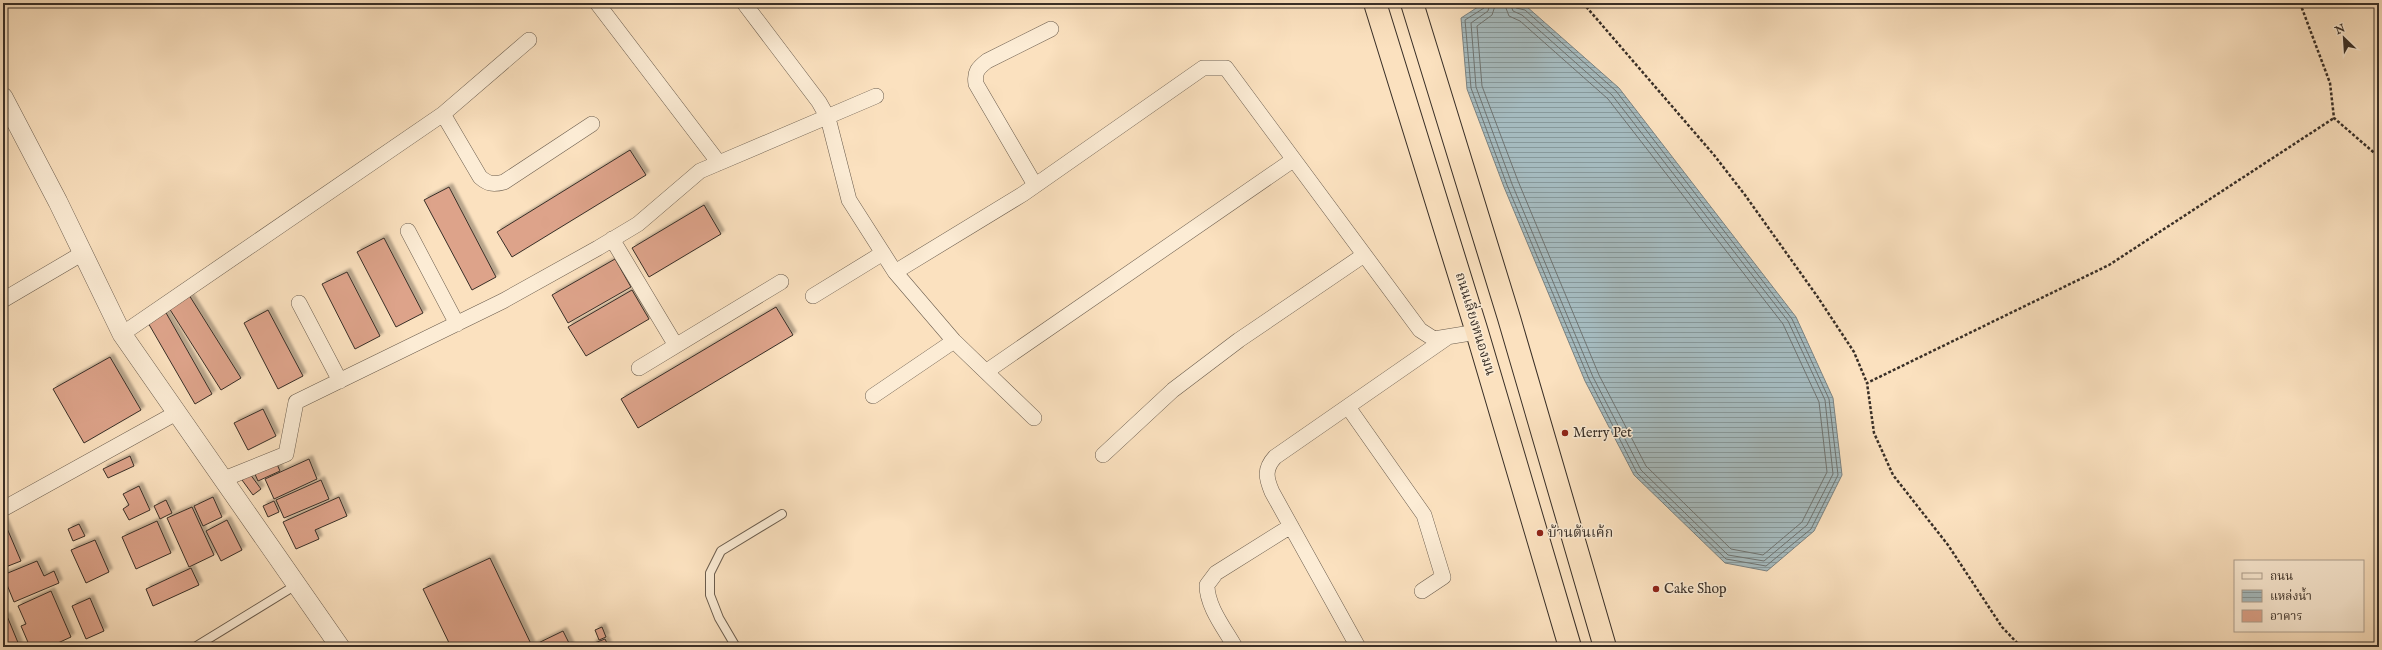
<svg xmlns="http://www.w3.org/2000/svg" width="2382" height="650" viewBox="0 0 2382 650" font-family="'IM FELL English','Noto Serif Thai',serif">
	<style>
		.water { fill: url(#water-rules); stroke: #7a8282 }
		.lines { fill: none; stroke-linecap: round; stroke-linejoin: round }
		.shore { stroke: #6f7472; stroke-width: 1 }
		.building { fill: #dda38a; stroke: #392f27; filter: url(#shadow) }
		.service-casing { stroke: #6a5c4d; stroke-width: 10 }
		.minor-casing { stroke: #6a5c4d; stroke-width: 16 }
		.tertiary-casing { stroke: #6a5c4d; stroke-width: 20 }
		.trunk-casing { stroke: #392f27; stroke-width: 24 }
		.path { stroke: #392f27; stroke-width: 2.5; stroke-dasharray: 3 2; stroke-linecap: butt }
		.service { stroke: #fcecd5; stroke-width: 8 }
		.minor { stroke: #fcecd5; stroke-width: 15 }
		.tertiary { stroke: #fcecd5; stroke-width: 19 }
		.trunk { stroke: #fbe1bf; stroke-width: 22 }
		.poi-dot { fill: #8f2418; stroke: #fcecd5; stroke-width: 1.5 }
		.labels { text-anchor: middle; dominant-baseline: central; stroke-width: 3; stroke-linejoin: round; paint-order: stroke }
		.street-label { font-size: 14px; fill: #392f27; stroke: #fcecd5 }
		.poi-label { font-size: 14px; fill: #392f27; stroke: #fcecd5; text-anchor: start }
	</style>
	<defs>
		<pattern id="water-rules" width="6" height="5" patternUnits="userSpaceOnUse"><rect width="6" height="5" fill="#a5babe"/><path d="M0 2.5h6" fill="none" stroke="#87989a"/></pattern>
		<filter id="shadow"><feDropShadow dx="3.5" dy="-3.5" stdDeviation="1" flood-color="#0004"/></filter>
	</defs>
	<rect width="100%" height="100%" fill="#fbe1bf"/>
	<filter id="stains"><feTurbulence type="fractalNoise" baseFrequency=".005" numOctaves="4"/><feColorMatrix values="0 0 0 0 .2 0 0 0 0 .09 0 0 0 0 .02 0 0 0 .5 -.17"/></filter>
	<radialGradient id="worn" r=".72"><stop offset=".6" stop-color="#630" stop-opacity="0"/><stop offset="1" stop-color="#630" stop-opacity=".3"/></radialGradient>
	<!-- water -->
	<path class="water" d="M1484,3L1526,6L1619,88L1796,317L1833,398L1842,475L1814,531L1767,571L1725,563L1634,475L1585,381L1504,187L1467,89L1461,18Z"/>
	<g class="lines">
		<!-- shore -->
		<path class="shore" d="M1485,3L1484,8L1465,20L1471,88L1507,185L1589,379L1637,473L1726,559L1766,566L1811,529L1838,475L1829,399L1792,319L1616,91L1525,10L1516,8L1515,3
			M1490,3L1488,11L1471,23L1476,87L1512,184L1593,377L1641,470L1728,555L1764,561L1807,525L1833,474L1825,400L1788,321L1612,95L1522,15L1513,11L1510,3
			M1496,3L1492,15L1477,26L1482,86L1518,181L1599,375L1646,466L1731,549L1763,555L1802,522L1827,472L1819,402L1783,324L1608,99L1520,21L1509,16L1504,3"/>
	</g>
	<!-- building -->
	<path class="building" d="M630,150L646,175L512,257L497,232Z
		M449,187L496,277L472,290L424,200Z
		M704,205L721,234L649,277L632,248Z
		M384,238L423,313L396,327L357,252Z
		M615,259L631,287L568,323L552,295Z
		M347,272L380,336L355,349L322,284Z
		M632,290L649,319L586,356L568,327Z
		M189,295L241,378L221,390L169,308Z
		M776,307L793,335L638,428L621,399Z
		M268,310L303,376L278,389L244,323Z
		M165,311L212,394L195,404L147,321Z
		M110,357L141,410L84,443L53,389Z
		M263,409L276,436L248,450L234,423Z
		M130,456L134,466L108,478L103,469Z
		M309,459L317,479L274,499L265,479Z
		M276,462L280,471L258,481L254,472Z
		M250,474L261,489L253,495L242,480Z
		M321,480L329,499L284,518L276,500Z
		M139,486L150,510L129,520L123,509L129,505L123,494Z
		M213,497L222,517L203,526L194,506Z
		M339,497L347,516L315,530L319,539L296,549L283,522Z
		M166,500L172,513L160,519L154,506Z
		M274,501L279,512L268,517L263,506Z
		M192,507L214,555L189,567L167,518Z
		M3,519L21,561L3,568Z
		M227,520L242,550L221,561L206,531Z
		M157,521L171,553L136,569L122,537Z
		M79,524L85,536L73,541L68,529Z
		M95,540L109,572L86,583L71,550Z
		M490,558L532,646L563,631L571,647H451L423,589Z
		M37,561L44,576L54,571L59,583L14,602L3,575Z
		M191,568L199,585L153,606L146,589Z
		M51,591L71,637L49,647H30L21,626L26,624L18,606Z
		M90,598L104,631L86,639L72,606Z
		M7,616L19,645L16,647H3V617Z
		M602,627L606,637L599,640L595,630Z
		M605,639L608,645L594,647L592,644Z"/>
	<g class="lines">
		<!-- service casing -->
		<g class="service-casing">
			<path id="service" d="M195,647L296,585
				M736,647L719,618L710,595V573L721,551L782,514"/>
		</g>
		<!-- minor casing -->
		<g class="minor-casing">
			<path id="minor" d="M597,3L719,163
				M744,3L819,102L828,118L849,200L895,272L954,341L1034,418
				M443,114L480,177C488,184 493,185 504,182L592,124
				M1035,185L976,84C974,72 978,68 987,61L1051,29
				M408,231L457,324
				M612,239L675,344
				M895,272L1023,194L1203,68H1226L1420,330L1434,339L1477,332
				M813,296L883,253
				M3,300L83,253
				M299,303L340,381
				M122,334L443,114L529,40
				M639,368L781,282
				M987,371L1293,160
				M873,396L954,341
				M1348,407L1424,515L1443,577L1422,591
				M1103,455L1173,390L1239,340L1364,255
				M224,479L286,454L296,402L503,301L598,248L638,224L700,171L876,96
				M3,509L178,412
				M1235,647C1225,629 1207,607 1207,585L1216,573L1291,526
				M1358,647L1272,492C1266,478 1264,469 1275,457L1448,337"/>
		</g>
		<!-- tertiary casing -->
		<g class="tertiary-casing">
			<path id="tertiary" d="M3,97L58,202L122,334L340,647"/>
		</g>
		<!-- trunk casing -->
		<g class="trunk-casing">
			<path id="trunk" d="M1375,3L1477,332L1570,647
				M1412,3L1509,318L1605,647"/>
		</g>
		<!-- path -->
		<path class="path" d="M1583,3L1714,155L1745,195L1817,296L1854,352L1867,383
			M2300,3L2330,83L2334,118L2379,157
			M2021,647L2002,627L1948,545L1893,475L1874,433L1867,383L2109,265L2334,118"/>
		<!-- service -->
		<use href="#service" class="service"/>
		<!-- minor -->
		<use href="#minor" class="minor"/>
		<!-- tertiary -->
		<use href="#tertiary" class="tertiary"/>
		<!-- trunk -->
		<use href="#trunk" class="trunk"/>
	</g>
	<!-- markers -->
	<g class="poi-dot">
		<circle cx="1565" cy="433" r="4"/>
		<circle cx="1540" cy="533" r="4"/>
		<circle cx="1656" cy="589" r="4"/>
	</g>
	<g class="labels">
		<!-- street labels -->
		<g class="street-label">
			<text transform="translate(1475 324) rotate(73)">ถนนเลี่ยงหนองมน</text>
		</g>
		<!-- poi labels -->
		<g class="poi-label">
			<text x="1573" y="433">Merry Pet</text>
			<text x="1548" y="533">บ้านต้นเค้ก</text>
			<text x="1664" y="589">Cake Shop</text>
		</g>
	</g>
	<!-- margin -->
	<rect width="2382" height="650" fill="none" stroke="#fbe1bf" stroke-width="16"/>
	<rect x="4" y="4" width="2374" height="642" fill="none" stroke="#392f27" stroke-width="2"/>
	<rect x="8" y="8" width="2366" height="634" fill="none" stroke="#392f27"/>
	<!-- legend -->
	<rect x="2234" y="560" width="130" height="72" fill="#fcecd5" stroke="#aea08f"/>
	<rect x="2242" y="573" width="20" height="6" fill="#fcecd5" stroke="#aea08f"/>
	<text x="2270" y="580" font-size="12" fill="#392f27">ถนน</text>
	<rect x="2242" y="590" width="20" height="12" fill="url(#water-rules)" stroke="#aea08f"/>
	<text x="2270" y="600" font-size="12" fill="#392f27">แหล่งน้ำ</text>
	<rect x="2242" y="610" width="20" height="12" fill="#dda38a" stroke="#aea08f"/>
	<text x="2270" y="620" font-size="12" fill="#392f27">อาคาร</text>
	<!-- north arrow -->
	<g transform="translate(2344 38) rotate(335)" stroke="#fcecd5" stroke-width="3" paint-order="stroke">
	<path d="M0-3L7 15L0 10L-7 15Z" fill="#392f27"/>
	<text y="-6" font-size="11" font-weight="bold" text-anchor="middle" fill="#392f27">N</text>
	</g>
	<rect width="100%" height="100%" filter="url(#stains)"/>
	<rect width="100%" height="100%" fill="url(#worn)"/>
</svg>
